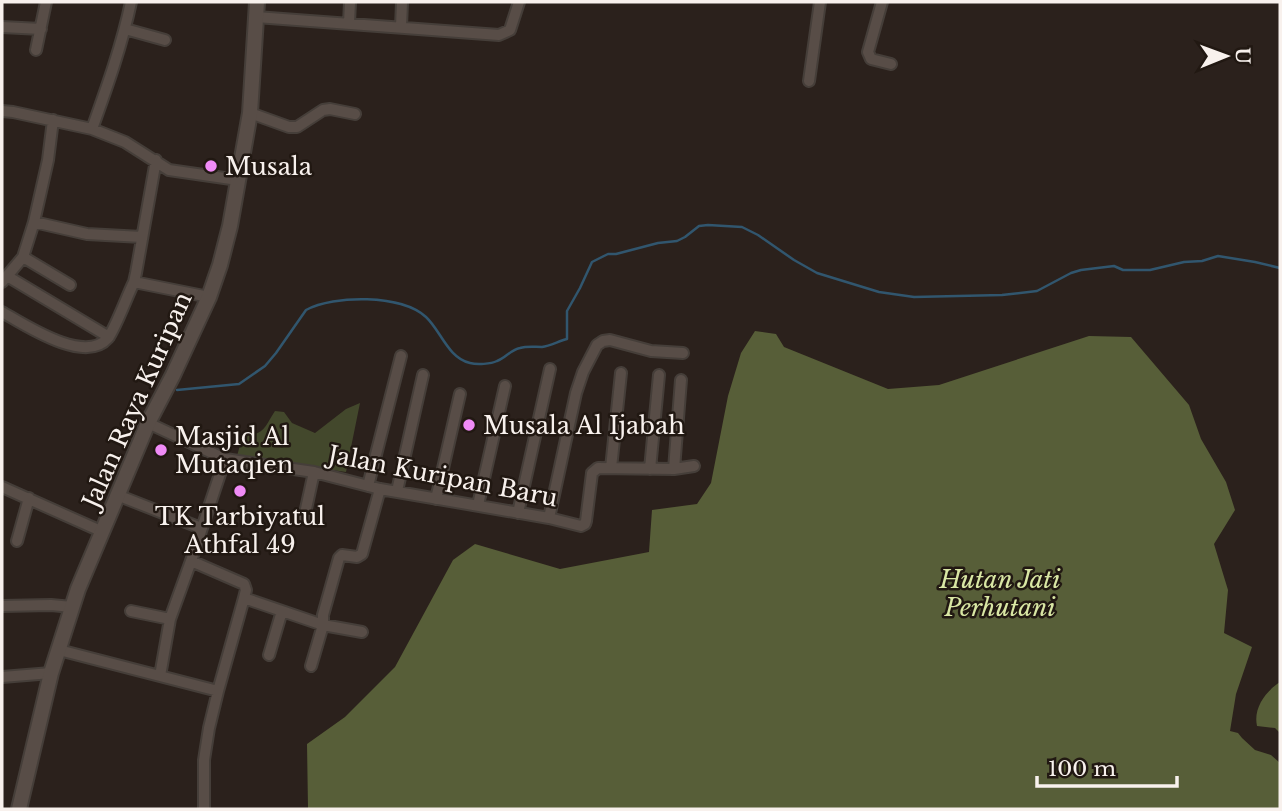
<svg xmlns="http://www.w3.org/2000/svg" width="1282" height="811" viewBox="0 0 1282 811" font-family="'Libre Baskerville',serif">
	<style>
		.green { fill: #43482c }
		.forest { fill: #575e38 }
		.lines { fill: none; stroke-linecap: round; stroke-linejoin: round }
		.stream { stroke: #31566e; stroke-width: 2.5 }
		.minor-casing { stroke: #453e39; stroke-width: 14 }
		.tertiary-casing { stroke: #453e39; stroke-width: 18 }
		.minor { stroke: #584d47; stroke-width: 10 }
		.tertiary { stroke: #584d47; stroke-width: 14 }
		.poi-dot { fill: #f08bf6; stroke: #211812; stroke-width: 2.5 }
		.labels { text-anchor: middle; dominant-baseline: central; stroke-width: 5; stroke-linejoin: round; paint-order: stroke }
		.poi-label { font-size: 24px; fill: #f8f1ed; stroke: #211812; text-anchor: start }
		.street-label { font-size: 24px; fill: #f8f1ed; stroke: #211812 }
		.park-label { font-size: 24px; font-style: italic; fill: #d9e7a4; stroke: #211812 }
	</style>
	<rect width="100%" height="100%" fill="#2b211c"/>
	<!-- green -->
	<path class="green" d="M360,403L346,472L237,456L243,434C264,437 265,426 275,411L284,412L292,423L315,433L346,409Z"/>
	<!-- forest -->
	<path class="forest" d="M755,331L776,334L784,347L888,389L939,385L1089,336L1131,337L1189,405L1201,439L1226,482L1235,510L1214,544L1228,590L1224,633L1252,647L1236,694L1230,731L1238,733L1242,738L1255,750L1271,755L1280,763V809H306L308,808L307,744L345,717L395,667L453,560L475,544L560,569L649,552L652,510L697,504L711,483L728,396L741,353Z
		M1280,682V733L1275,728L1257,726C1253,708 1266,691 1280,682Z"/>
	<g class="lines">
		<!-- stream -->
		<path class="stream" d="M177,390L239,384L265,366L276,353L306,310C334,295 401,294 426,317C441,331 448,358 470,363C477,365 491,364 497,361C506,358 510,350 520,348C527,346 534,347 542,347C550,346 559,341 567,339V311L580,288L592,262L608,254H616L658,243L677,241L685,237L699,226L708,225L742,227L758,235L794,260L817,273L879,292L914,297L1002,295L1037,291L1071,273L1081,270L1114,266L1123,270H1150L1184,262L1202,261L1218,256L1255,262L1280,268"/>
		<!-- minor casing -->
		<g class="minor-casing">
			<path id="minor" d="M882,2L868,52L871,59L891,64
				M256,17L499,35L510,30L519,2
				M349,23L350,2
				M2,27L41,29
				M401,27L402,2
				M125,29L165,40
				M36,50L46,2
				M809,81L820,2
				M2,111L13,112L92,129L125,142L169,170L238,180
				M250,113L289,127H297L323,110L330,109L355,114
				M92,129C107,87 122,45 131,2
				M34,222L87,234L142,237
				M23,257L70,285
				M7,276L109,337
				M2,282L23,257L34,222L48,160L53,120
				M134,282L209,297
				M2,312C25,325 85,365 108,338C116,327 127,296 134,282L136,273L156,160
				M148,423L225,459L314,472L380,489L549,518L581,526L585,524L586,521L592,473L598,468L674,469L694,466
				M611,468L621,373
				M650,469L659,375
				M674,469L681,380
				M368,486L401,356
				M2,487L103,532
				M397,491L423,375
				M117,495L201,528
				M436,499L460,394
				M478,505L505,386
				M518,513L550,369
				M304,518L314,472
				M549,518L576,393L583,372L597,345L603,341L610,340L651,351L683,353
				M17,541L29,498
				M191,561L244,584L246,590L244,598
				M2,606L51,605L72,607
				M131,611L170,619
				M59,650L218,691L209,728L204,760V809
				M269,655L282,611
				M311,666L323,625L362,632
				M160,676L170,619L191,561L225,459
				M2,677L51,673
				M218,691L244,598L323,625V615L339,558L342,555L357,557L362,554L380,489"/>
		</g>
		<!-- tertiary casing -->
		<g class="tertiary-casing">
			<path id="tertiary" d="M19,809L51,673L78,589L148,423L173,375L209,297L220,265L230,226L250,113L257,2"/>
		</g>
		<!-- minor -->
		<use href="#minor" class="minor"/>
		<!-- tertiary -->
		<use href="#tertiary" class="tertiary"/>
	</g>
	<!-- markers -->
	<g class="poi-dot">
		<circle cx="211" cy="166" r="7"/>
		<circle cx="469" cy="425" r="7"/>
		<circle cx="161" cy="450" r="7"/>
		<circle cx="240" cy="491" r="7"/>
	</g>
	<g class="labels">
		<!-- poi labels -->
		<g class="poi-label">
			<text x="225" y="166">Musala</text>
			<text x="483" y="425">Musala Al Ijabah</text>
			<text x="175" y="436">Masjid Al<tspan x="175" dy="28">Mutaqien</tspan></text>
			<text x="240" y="516" text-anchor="middle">TK Tarbiyatul<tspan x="240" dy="28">Athfal 49</tspan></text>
		</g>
		<!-- street labels -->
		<g class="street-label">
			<text transform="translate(137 400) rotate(-66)">Jalan Raya Kuripan</text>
			<text transform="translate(443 476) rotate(11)">Jalan Kuripan Baru</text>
		</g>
		<!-- park labels -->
		<g class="park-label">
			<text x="1000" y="579">Hutan Jati<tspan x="1000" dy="28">Perhutani</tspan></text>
		</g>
	</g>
	<!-- border -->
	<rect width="1282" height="811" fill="none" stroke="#f8f1ed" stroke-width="7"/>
	<!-- north arrow -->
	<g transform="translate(1226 56) rotate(89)" stroke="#211812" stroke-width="5" paint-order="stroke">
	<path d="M0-5L12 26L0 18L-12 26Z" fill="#f8f1ed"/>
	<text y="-10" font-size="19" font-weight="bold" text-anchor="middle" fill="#f8f1ed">U</text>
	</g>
	<!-- scale -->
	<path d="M1037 776v10h140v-10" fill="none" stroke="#f8f1ed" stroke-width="3.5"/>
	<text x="1048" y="776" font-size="21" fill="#f8f1ed" stroke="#211812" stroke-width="5" paint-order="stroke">100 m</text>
</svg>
